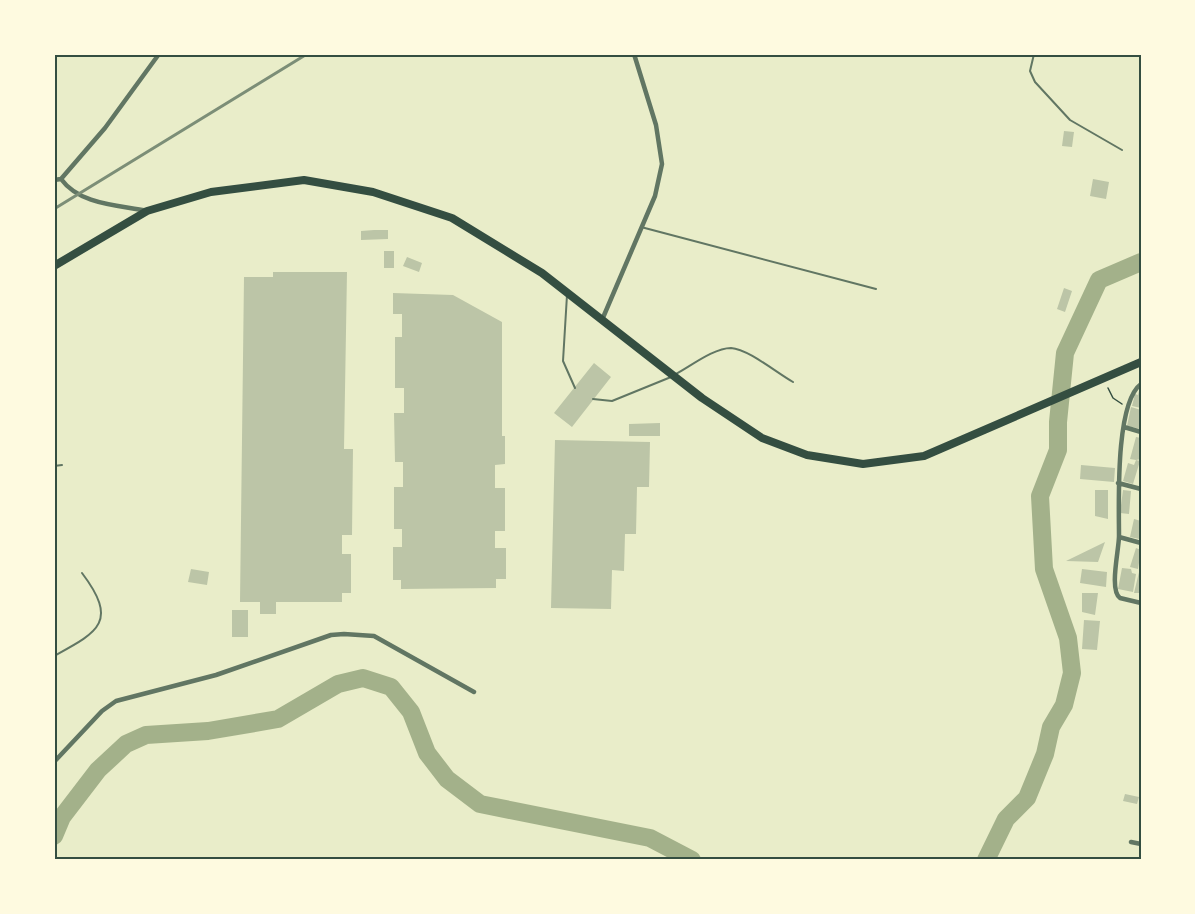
<svg xmlns="http://www.w3.org/2000/svg" width="1195" height="914" viewBox="0 0 1195 914" font-family="Commissioner,sans-serif">
	<style>
		.lines { fill: none; stroke-linecap: round; stroke-linejoin: round }
		.river { stroke: #a3b18a; stroke-width: 18 }
		.building { fill: #bcc5a7 }
		.path { stroke: #344e41; stroke-width: 1.5 }
		.service { stroke: #617663; stroke-width: 2 }
		.minor { stroke: #617663; stroke-width: 4.5 }
		.primary { stroke: #344e41; stroke-width: 8 }
		.rail { stroke: #7c8e77; stroke-width: 3 }
		.neatline { fill: none; stroke: #344e41; stroke-width: 2 }
	</style>
	<rect width="100%" height="100%" fill="#e9edc9"/>
	<g class="lines">
		<!-- river -->
		<path class="river" d="M54,836L62,817L98,770L126,744L146,735L208,731L278,719L338,684L363,678L391,687L411,712L427,753L447,779L480,804L650,838L692,860
			M986,860L1006,819L1027,798L1045,754L1051,727L1064,705L1072,673L1068,638L1044,569L1040,496L1058,450V422L1065,353L1099,280L1141,262"/>
	</g>
	<!-- building -->
	<path class="building" d="M1064,131L1074,132L1072,147L1062,146Z
		M1093,179L1109,182L1106,199L1090,196Z
		M374,230H388V239L361,240V231Z
		M384,251H394V268H384Z
		M407,257L422,263L419,272L403,266Z
		M273,272H347L344,449H353L352,535H342V554H351V593H342V602H276V614H260V602H240L244,277H273Z
		M1064,288L1072,291L1065,312L1057,309Z
		M393,293L453,295L502,322V436H505V464L495,465V488H505V531H495V548H506V579H496V588L401,589V580H393V547H402V529H394V487H403V462H395L394,413H404V388H395V337H402V314H393Z
		M594,363L611,377L572,427L554,413Z
		M1140,387H1141V408L1132,406L1135,394L1138,395Z
		M1131,407L1141,410V429L1127,426Z
		M660,423V436H629V424Z
		M1136,437L1141,438V459L1136,460L1130,459Z
		M555,440L650,442L649,487H637L636,534H625L624,571L612,570L611,609L551,608Z
		M1136,460L1140,461L1133,484L1123,481L1128,463L1134,465Z
		M1081,465L1115,468L1114,482L1080,479Z
		M1095,490H1108V519L1095,516Z
		M1123,490L1131,491L1129,514L1120,513Z
		M1134,519L1141,521L1139,539L1130,537Z
		M1105,542L1098,562L1066,561Z
		M1136,548L1141,550L1138,569L1130,567Z
		M1122,568L1131,569L1132,573L1136,574L1133,592L1118,589Z
		M1140,568L1141,593H1134Z
		M191,569L209,572L207,585L188,582Z
		M1082,569L1107,572L1106,587L1080,583Z
		M1082,593H1098L1095,615L1082,612Z
		M232,610H248V637H232Z
		M1084,620L1100,621L1097,650L1082,649Z
		M1125,794L1139,797L1137,804L1123,801Z"/>
	<g class="lines">
		<!-- path -->
		<path class="path" d="M1108,388L1113,398L1122,404"/>
		<!-- service -->
		<path class="service" d="M1034,54L1030,71L1035,82L1070,120L1122,150
			M641,227L876,289
			M567,295L563,361L575,388
			M676,374C691,366 714,348 731,348C748,349 777,373 793,382
			M593,399L612,401L671,377
			M54,466L62,465
			M54,656C98,632 119,622 82,573"/>
		<!-- minor -->
		<path class="minor" d="M61,179L105,128L159,54
			M54,180L61,179C80,205 118,205 147,211
			M602,320L655,196L662,164L656,125L634,54
			M1141,384C1115,403 1119,504 1119,536C1119,550 1109,590 1120,598L1141,603
			M1124,427L1141,432
			M1118,483L1141,489
			M1119,537L1141,543
			M54,762L102,711L116,701L216,675L331,635L344,634L374,636L474,692
			M1131,842L1141,844"/>
		<!-- primary -->
		<path class="primary" d="M54,266L147,211L211,192L304,180L373,192L452,218L542,273L702,398L762,438L807,455L863,464L924,456L1141,362"/>
		<!-- rail -->
		<path class="rail" d="M54,209L307,54"/>
	</g>
	<!-- border -->
	<rect width="1195" height="914" fill="none" stroke="#fefae0" stroke-width="111"/>
	<rect x="56" y="56" width="1084" height="802" class="neatline"/>
</svg>
